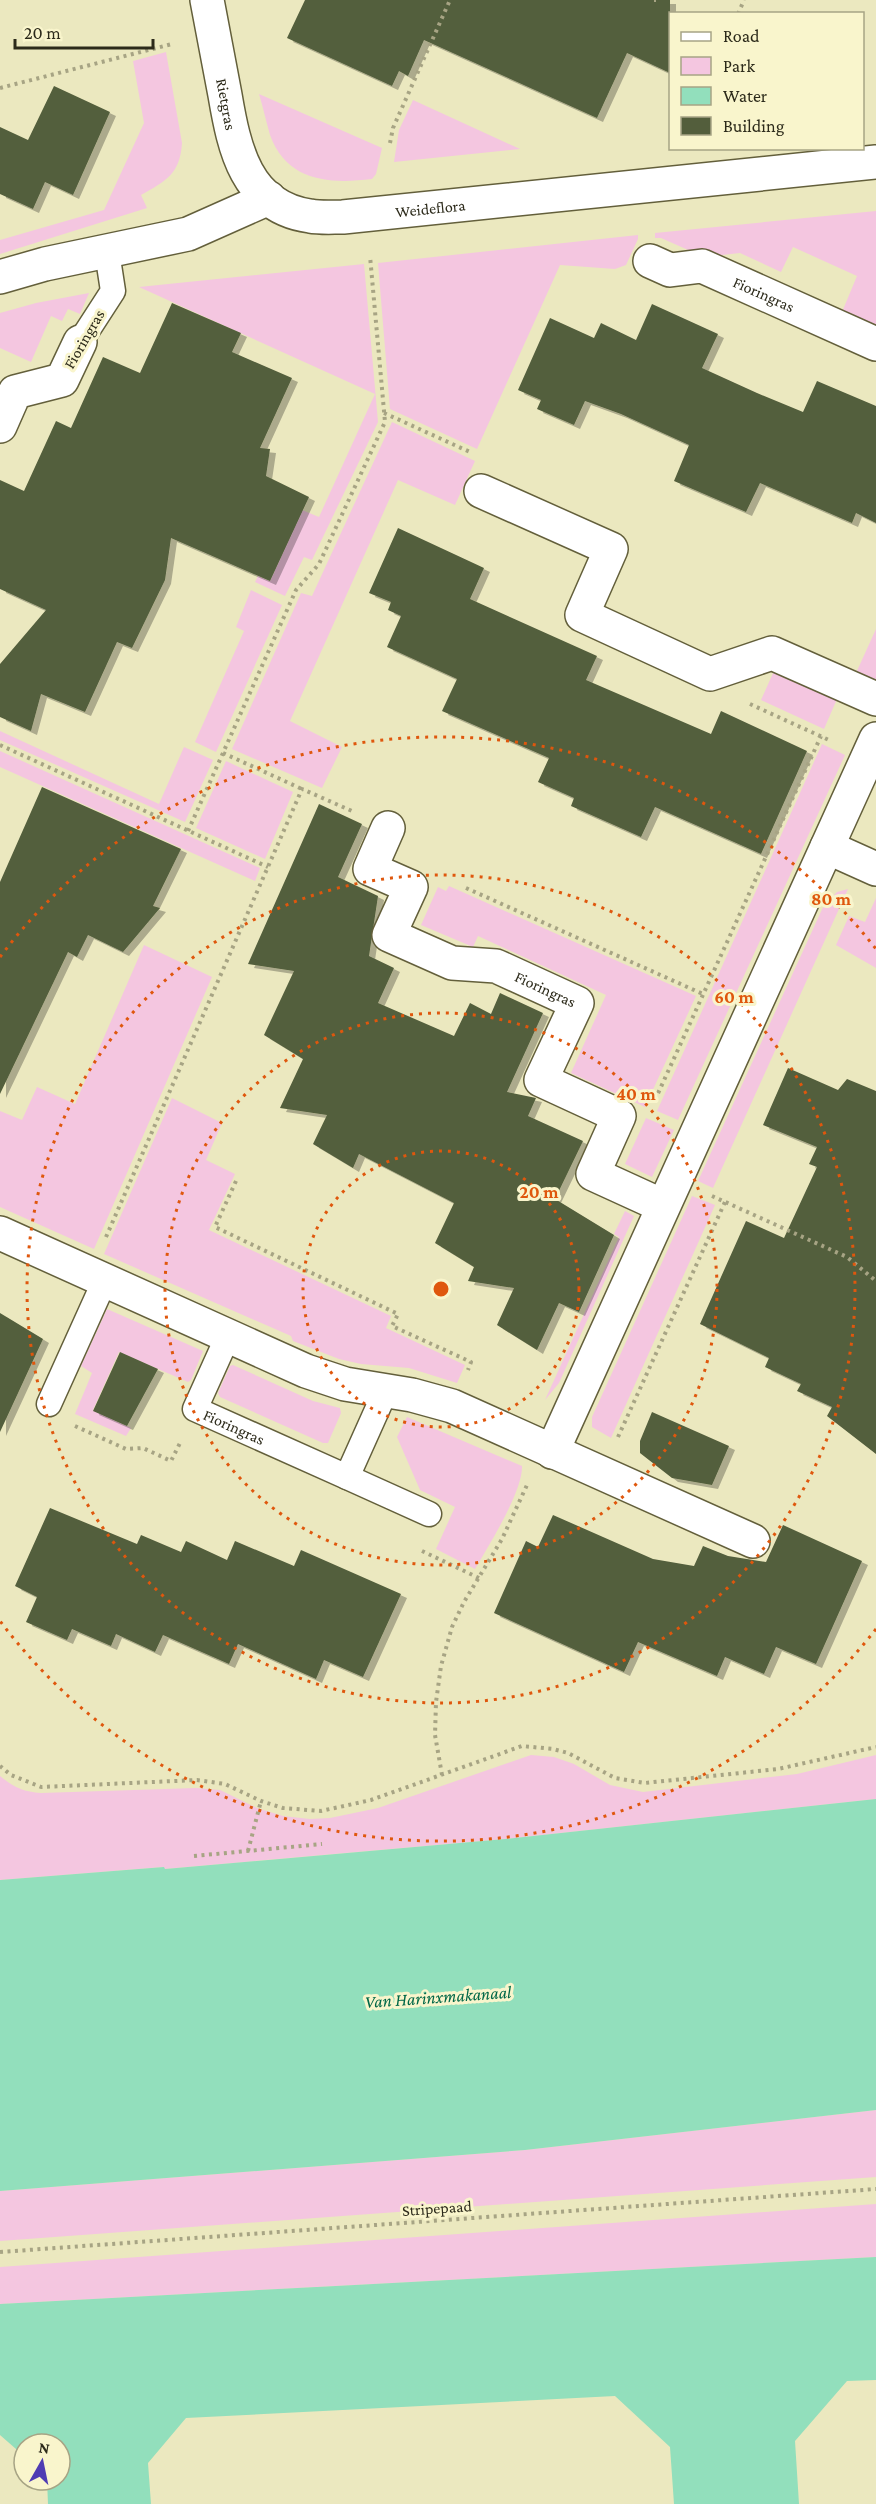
<svg xmlns="http://www.w3.org/2000/svg" width="876" height="2504" viewBox="0 0 876 2504" font-family="'Crimson Pro',serif">
	<style>
		.green { fill: #f4c6e0 }
		.water { fill: #92dfbc }
		.building { fill: #535e3c; filter: url(#shadow) }
		.lines { fill: none; stroke-linecap: round; stroke-linejoin: round }
		.lane-casing { stroke: #635f3b; stroke-width: 27 }
		.street-casing { stroke: #635f3b; stroke-width: 36 }
		.secondary-casing { stroke: #635f3b; stroke-width: 36 }
		.path { stroke: #a7a484; stroke-width: 4; stroke-dasharray: 3 4.5; stroke-linecap: butt }
		.lane { stroke: #fff; stroke-width: 24 }
		.street { stroke: #fff; stroke-width: 33 }
		.secondary { stroke: #fff; stroke-width: 33 }
		.ring { fill: none; stroke: #df570d; stroke-width: 3; stroke-dasharray: 3 6 }
		.labels { text-anchor: middle; dominant-baseline: central; stroke-width: 6; stroke-linejoin: round; paint-order: stroke }
		.street-label { font-size: 16px; fill: #2c2a1a; stroke: #f9f5cc }
		.water-label { font-size: 18px; font-style: italic; fill: #006747; stroke: #f9f5cc }
		.centre { fill: #df570d; stroke: #f9f5cc; stroke-width: 3 }
		.ring-label { font-size: 18px; text-anchor: middle; font-weight: bold; fill: #df570d; stroke: #f9f5cc; stroke-width: 6; stroke-linejoin: round; paint-order: stroke }
	</style>
	<defs>
		<filter id="shadow"><feDropShadow dx="6" dy="4" stdDeviation="0" flood-color="#0004"/></filter>
	</defs>
	<rect width="100%" height="100%" fill="#ebe8bf"/>
	<!-- green -->
	<path class="green" d="M166,52L182,143C180,174 166,181 141,195L147,208L0,254V240L104,210L144,123L133,61Z
		M259,94L382,148L376,174L372,179C330,184 287,182 270,135C266,121 263,107 259,94Z
		M413,100L520,149L394,162L399,130Z
		M876,211V327L842,312L857,276L793,247L781,272L740,253L704,257L661,238H655V233Z
		M638,235V239L626,265L615,269L560,265L477,449L390,409L378,263Z
		M364,264L378,422L312,560L304,557L285,596L255,582L258,576L270,581L302,510L319,517L375,394L139,287Z
		M89,293L80,314L68,309L62,321L51,316L31,362L0,348V313L36,303Z
		M392,422L475,461L455,505L398,480L290,721L342,747L322,788L232,749L301,593L312,596Z
		M251,590L282,605L216,752L195,742L244,631L236,627Z
		M876,629V682L856,673Z
		M774,671L837,699L824,729L761,700Z
		M0,731L159,804L184,747L213,760L185,822L0,740Z
		M822,744L845,755L678,1120L657,1111Z
		M0,751L260,868L255,881L0,767Z
		M226,761L293,792L265,859L196,828Z
		M449,886L696,996L645,1107L571,1073L606,995L478,936L473,947L421,925L438,887L446,891Z
		M848,889L713,1188L698,1181L824,905L837,892Z
		M876,898V968L836,945L849,916L865,922Z
		M144,945L212,977L94,1249L0,1207V1111L22,1120L37,1087L75,1104Z
		M172,1098L222,1123L206,1160L235,1174L209,1230L391,1316L386,1328L465,1365L457,1383L409,1368L361,1364L339,1359L293,1341L291,1336L104,1254Z
		M646,1118L674,1130L652,1177L625,1164Z
		M692,1196L715,1205L611,1438L592,1427V1417Z
		M625,1211L634,1216L559,1383L545,1400L619,1237L614,1234Z
		M107,1309L203,1351L191,1380L188,1382L119,1352L93,1410L131,1428L126,1436L75,1414L92,1373L81,1366Z
		M233,1365L313,1401L340,1408L341,1413L328,1443H323L220,1397L218,1393L230,1366Z
		M407,1417L522,1466C523,1491 489,1545 475,1569L436,1549L455,1507L420,1490L397,1437Z
		M531,1755L554,1757L574,1764L610,1785L643,1792L797,1774L876,1755V1799L505,1839L164,1869L163,1867L0,1880V1776C13,1787 24,1792 41,1793L196,1788L220,1790L257,1808L283,1816L310,1819L330,1818L378,1808Z
		M876,2110V2177L0,2241V2191L525,2150Z
		M876,2204V2257L0,2304V2267Z"/>
	<!-- water -->
	<path class="water" d="M876,1799V2110L525,2150L0,2191V1880L164,1867L165,1869L505,1839Z
		M876,2257V2380L847,2381L795,2441L799,2504H674L670,2447L615,2396L186,2418L148,2463L151,2504H48L47,2480H60V2444H24V2456L0,2435V2304Z"/>
	<!-- building -->
	<path class="building" d="M305,0H670V73L627,53L597,118L424,40L408,76L399,71L392,86L287,38Z
		M54,86L110,112L73,195L45,182L33,209L0,194V127L28,140Z
		M172,303L241,333L232,352L292,378L260,448L270,449L266,476L309,497L270,581L171,538L165,580L132,648L117,642L85,712L41,694L31,731L0,717V664L46,610L0,589V480L24,491L56,421L71,428L103,357L140,373Z
		M652,304L718,334L702,368L757,393L803,412L817,381L876,406V523L856,513L852,523L760,483L746,512L674,481L689,445L621,414L585,401L574,425L537,409L541,400L518,390L550,318L594,338L601,323L636,340Z
		M398,528L484,568L470,599L597,656L586,680L711,734L721,711L807,751L761,854L655,807L641,837L571,806L574,798L538,782L549,758L442,711L457,679L387,647L401,616L388,610L391,602L369,593Z
		M42,787L181,849L153,906L160,908L123,952L88,935L77,957L68,952L0,1094V882Z
		M319,804L362,824L338,877L378,896L369,956L394,968L378,1003L454,1036L470,1003L491,1014L500,993L543,1013L507,1092L536,1098L528,1116L583,1141L555,1199L614,1235L579,1312L559,1303L537,1350L497,1325L514,1288L468,1281L474,1267L435,1243L454,1203L359,1154L353,1168L313,1144L327,1115L280,1108L303,1059L264,1035L294,971L248,964Z
		M788,1068L838,1090L847,1079L876,1091V1454L827,1416L832,1407L797,1391L801,1384L765,1367L769,1358L700,1324L746,1221L784,1238L817,1167L809,1164L817,1147L763,1125Z
		M0,1313L43,1339L0,1432Z
		M120,1352L158,1369L127,1426L93,1411Z
		M652,1412L729,1446L712,1485L672,1478L640,1453V1441Z
		M50,1508L137,1544L141,1535L181,1552L186,1541L227,1560L235,1541L294,1566L301,1550L401,1594L363,1677L324,1660L316,1679L238,1644L229,1664L163,1635L155,1652L116,1634L111,1646L72,1629L67,1640L26,1622L37,1597L15,1586Z
		M553,1515L653,1559L694,1566L703,1546L728,1556L766,1562L783,1525L862,1561L816,1664L776,1647L764,1674L725,1657L717,1676L638,1642L624,1672L494,1613L526,1541L538,1547Z"/>
	<g class="lines">
		<!-- lane casing -->
		<g class="lane-casing">
			<g id="lane">
				<path d="M80,342L113,291L107,252"/>
				<path id="s1" d="M228,1336L195,1409L347,1477L386,1390"/>
				<path d="M49,1404L105,1280"/>
				<path d="M347,1477L429,1514"/>
			</g>
		</g>
		<!-- street casing -->
		<g class="street-casing">
			<g id="street">
				<path id="s2" d="M650,261L670,270L702,266L876,344"/>
				<path d="M0,277L45,264L188,234L269,198"/>
				<path d="M0,426L15,392L62,380L80,342"/>
				<path d="M481,491L611,549L582,615L710,674L772,653L876,699"/>
				<path id="s3" d="M388,828L370,869L411,887L389,935L452,963L496,966L577,1003L541,1080L619,1116L593,1174L663,1206"/>
				<path d="M827,847L876,869"/>
				<path d="M0,1233L306,1371L345,1384L412,1395L452,1406L753,1541"/>
				<path d="M552,1452L876,739"/>
			</g>
		</g>
		<!-- secondary casing -->
		<g class="secondary-casing">
			<g id="secondary">
				<path id="s4" d="M207,0C213,32 219,63 225,95C234,148 246,207 310,216C321,218 332,217 343,217L876,162"/>
			</g>
		</g>
		<!-- path -->
		<path class="path" d="M654,0H656
			M738,14L744,0
			M0,88L172,44
			M390,143L393,128L450,0
			M384,413L470,452
			M750,704L831,741
			M0,745L268,867
			M223,753L302,789
			M188,831L296,590L319,564L385,422L370,256
			M466,888L703,994
			M655,1100L821,736
			M236,1181L215,1227L398,1314L392,1326L471,1362L468,1370
			M712,1196L847,1257L876,1281
			M106,1237L302,789L352,811
			M75,1426L126,1449L143,1448L171,1461L180,1443
			M618,1437L725,1202
			M422,1551L479,1578
			M0,1766L11,1775L41,1787L197,1780L225,1784L261,1801L283,1808L321,1811L371,1800L522,1746L553,1749L568,1753L615,1778L645,1783L778,1769L876,1747
			M442,1775L435,1735L436,1702L441,1666L452,1627L464,1602L502,1539L527,1485
			M248,1851L261,1801
			M194,1856L322,1844
			M0,2252L876,2189"/>
		<!-- lane -->
		<use href="#lane" class="lane"/>
		<!-- street -->
		<use href="#street" class="street"/>
		<!-- secondary -->
		<use href="#secondary" class="secondary"/>
	</g>
	<!-- distance rings -->
	<g class="ring">
		<circle cx="441" cy="1289" r="138"/>
		<circle cx="441" cy="1289" r="276"/>
		<circle cx="441" cy="1289" r="414"/>
		<path d="M876 1629A552 552 0 0 1 0 1621M0 957A552 552 0 0 1 876 949"/>
	</g>
	<g class="labels">
		<!-- street labels -->
		<g class="street-label">
			<text stroke="none"><textPath href="#s4" startOffset="106">Rietgras</textPath></text>
			<text stroke="none"><textPath href="#s4" startOffset="378">Weideflora</textPath></text>
			<text stroke="none"><textPath href="#s2" startOffset="122">Fioringras</textPath></text>
			<text transform="translate(84 339) rotate(-60)">Fioringras</text>
			<text stroke="none"><textPath href="#s3" startOffset="310">Fioringras</textPath></text>
			<text stroke="none"><textPath href="#s1" startOffset="123">Fioringras</textPath></text>
			<text transform="translate(437 2208) rotate(-4)">Stripepaad</text>
		</g>
		<!-- water labels -->
		<g class="water-label">
			<text transform="translate(438 1997) rotate(-4)">Van Harinxmakanaal</text>
		</g>
	</g>
	<circle cx="441" cy="1289" r="9" class="centre"/>
	<g class="ring-label">
		<text x="831" y="905">80 m</text>
		<text x="734" y="1003">60 m</text>
		<text x="636" y="1100">40 m</text>
		<text x="539" y="1198">20 m</text>
	</g>
	<!-- legend -->
	<rect x="669" y="12" width="195" height="138" fill="#f9f5cc" stroke="#a7a485" stroke-width="1.5"/>
	<rect x="681" y="32" width="30" height="9" fill="#ffffff" stroke="#a7a485" stroke-width="1.5"/>
	<text x="723" y="42" font-size="18" fill="#2c2a1a">Road</text>
	<rect x="681" y="57" width="30" height="18" fill="#f4c6e0" stroke="#a7a485" stroke-width="1.5"/>
	<text x="723" y="72" font-size="18" fill="#2c2a1a">Park</text>
	<rect x="681" y="87" width="30" height="18" fill="#92dfbc" stroke="#a7a485" stroke-width="1.5"/>
	<text x="723" y="102" font-size="18" fill="#2c2a1a">Water</text>
	<rect x="681" y="117" width="30" height="18" fill="#535e3c" stroke="#a7a485" stroke-width="1.5"/>
	<text x="723" y="132" font-size="18" fill="#2c2a1a">Building</text>
	<!-- north arrow -->
	<g transform="translate(42 2462) rotate(9)"><circle r="28" fill="#f9f5cc" stroke="#a7a485" stroke-width="1.5"/>
	<path d="M0-4.5L10 22L0 15L-10 22Z" fill="#4f3cb3"/>
	<text y="-9" font-size="16" font-weight="bold" text-anchor="middle" fill="#2c2a1a">N</text>
	</g>
	<!-- scale -->
	<path d="M15 39v9h138v-9" fill="none" stroke="#2c2a1a" stroke-width="3"/>
	<text x="24" y="39" font-size="18" fill="#2c2a1a" stroke="#f9f5cc" stroke-width="4.5" paint-order="stroke">20 m</text>
</svg>
